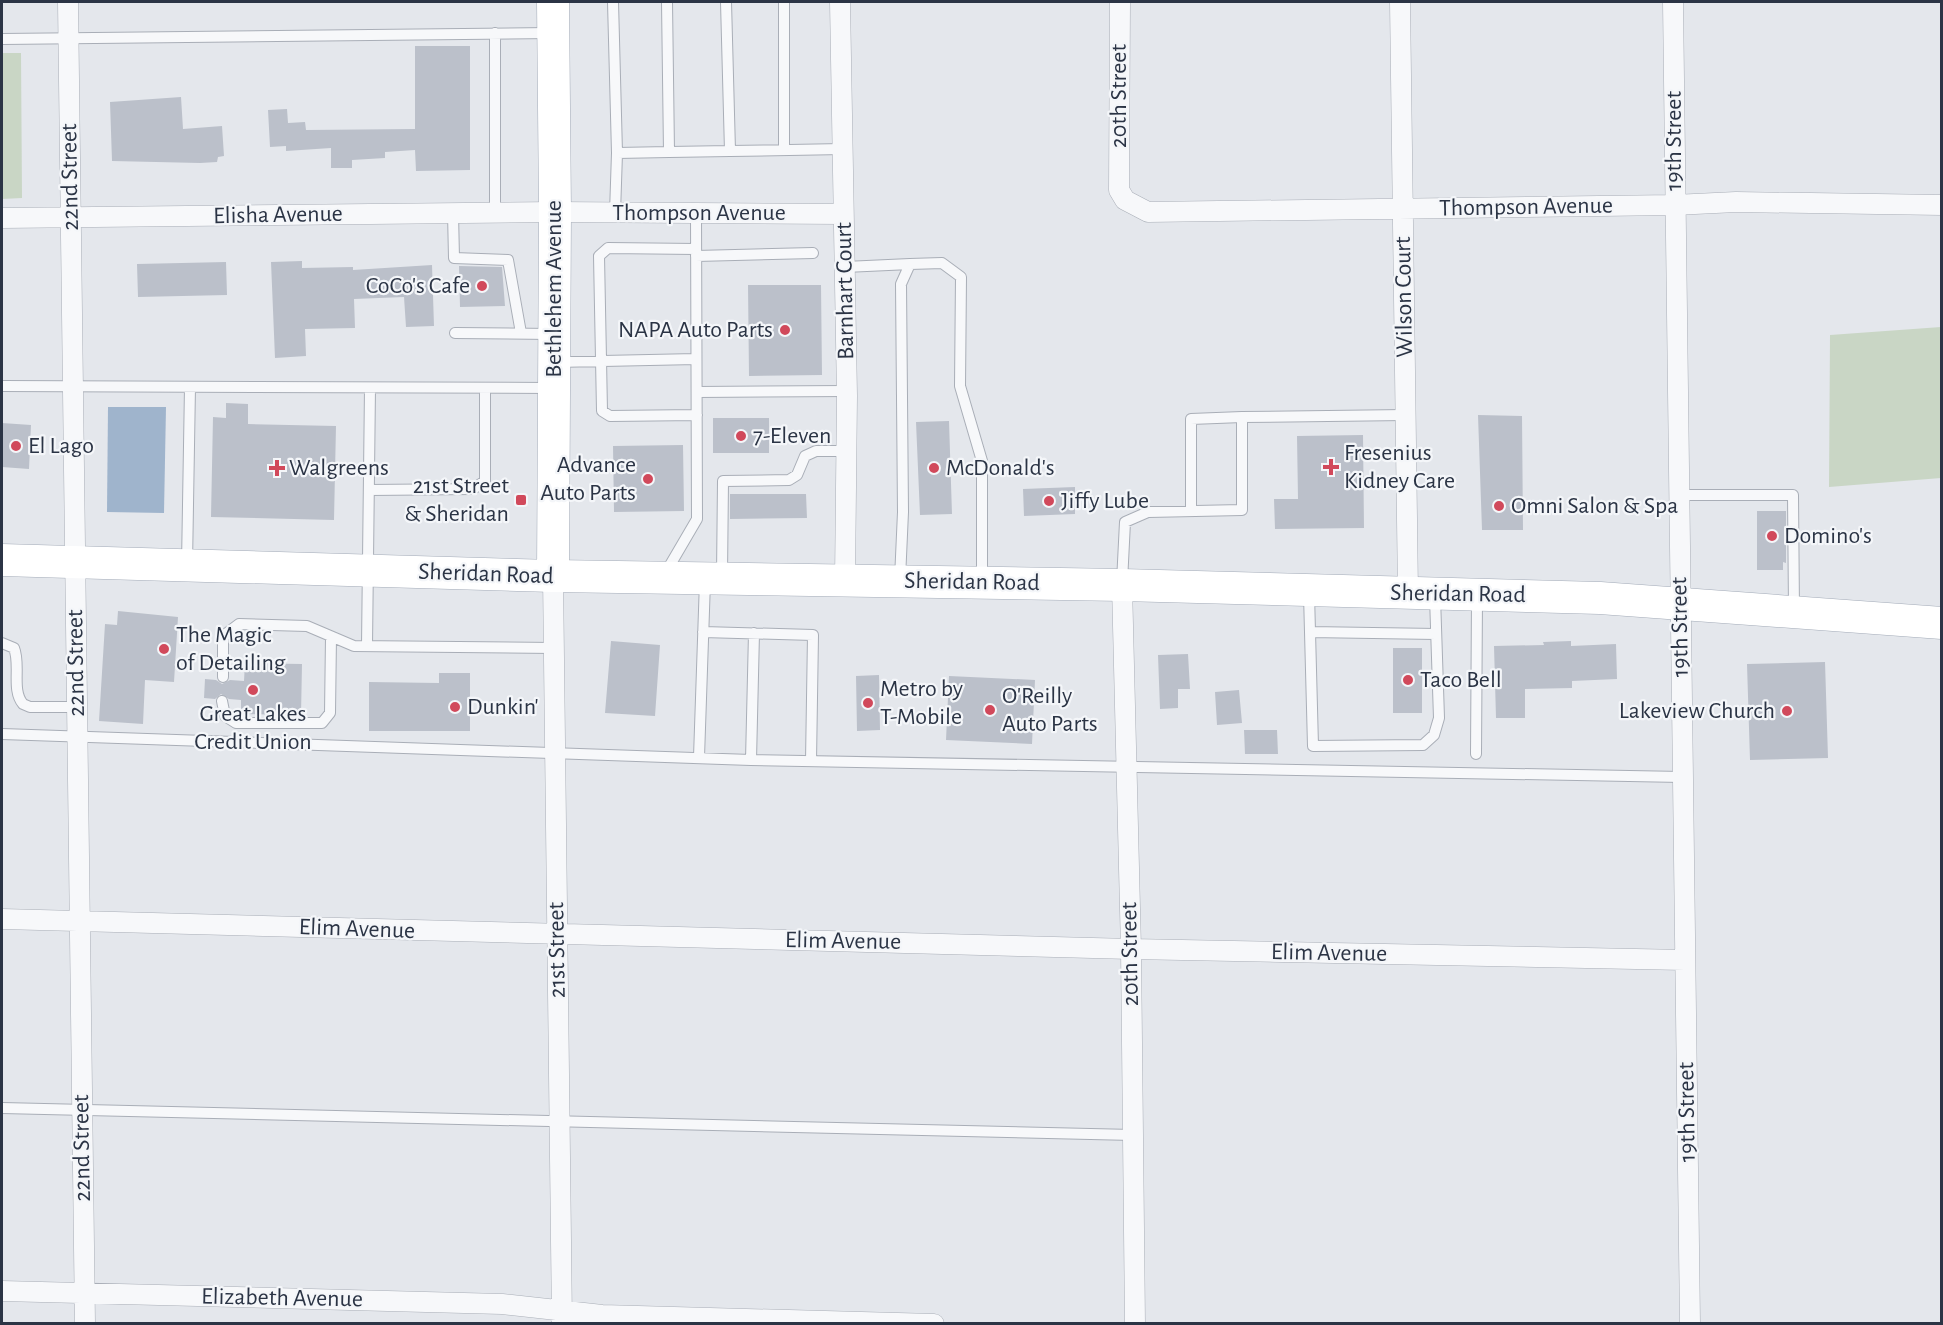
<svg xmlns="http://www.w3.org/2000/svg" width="1943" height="1325" viewBox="0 0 1943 1325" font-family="'Alegreya Sans',sans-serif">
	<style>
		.green { fill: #c9d6c5 }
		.water { fill: #9fb4cc }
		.building { fill: #bbc0ca }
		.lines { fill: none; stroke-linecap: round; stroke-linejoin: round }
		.service-casing { stroke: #a9aeb7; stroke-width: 12 }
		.minor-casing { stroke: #a9aeb7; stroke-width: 21 }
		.primary-casing { stroke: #a3abb8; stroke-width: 33 }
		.service { stroke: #f7f8fa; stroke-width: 10 }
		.minor { stroke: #f7f8fa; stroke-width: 20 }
		.primary { stroke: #fff; stroke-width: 32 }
		.poi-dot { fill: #d1495b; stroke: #f4f6f9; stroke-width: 2 }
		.labels { text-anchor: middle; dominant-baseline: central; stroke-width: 4.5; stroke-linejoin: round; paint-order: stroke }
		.street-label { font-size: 24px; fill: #2b3445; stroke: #f4f6f9 }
		.poi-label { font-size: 24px; fill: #2b3445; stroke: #f4f6f9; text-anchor: start }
	</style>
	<rect width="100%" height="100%" fill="#e4e7ec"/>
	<!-- green -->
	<path class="green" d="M2,53H21L22,198L2,199Z
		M1941,327V478L1829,487L1830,335Z"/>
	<!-- water -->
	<path class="water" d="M108,407H166L164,513L107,512Z"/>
	<!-- building -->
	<path class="building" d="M415,46H470V170L416,171L415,150L385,152V158L352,160V168H331V148L286,151V146L270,147L268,110L287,109L288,123L305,122L306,130L415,129Z
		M181,97L183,129L222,126L224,156L218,157L217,162L200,163L112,161L110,102Z
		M302,261V268L353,267V270L432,265L434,326L406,327L404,297L354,299L355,328L305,329L306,356L275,358L271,262Z
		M226,262L227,295L138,297L137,264Z
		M459,266L502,267L505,306L460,307Z
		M748,285H821L822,375L749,376Z
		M226,403L248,404V424L336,426L334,520L211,517L213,417L226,418Z
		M1478,415L1522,416L1523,530H1482Z
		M713,418H769V453H713Z
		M949,421L952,514L920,515L916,422Z
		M2,423L31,425L29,469L2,467Z
		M1363,435L1364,528L1275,529L1274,499H1298L1297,436Z
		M683,445L684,511L614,512L613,446Z
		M1075,487V514L1024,516L1023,489Z
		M730,494H806L807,518L730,519Z
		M1757,511H1786V563L1783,562V570H1757Z
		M118,611L178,617L174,682L145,680L143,724L99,721L105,624L117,625Z
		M611,641L660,645L655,716L605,713Z
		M1571,641V646L1616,644L1617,679L1572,681V688L1525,689V718H1496L1494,646L1544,645L1543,642Z
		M1393,648H1422V713H1393Z
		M1188,654L1190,689H1178V708L1160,709L1158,655Z
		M1825,662L1828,758L1750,760L1747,664Z
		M245,663L302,664L301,715L241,714V700L229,699L221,694L215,699L204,698L205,679L216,680L222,684L230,680L244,681Z
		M439,673H470V731H369V682L439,683Z
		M879,675L880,730L857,731L856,676Z
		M949,676L1035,680L1032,744L946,740Z
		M1239,690L1242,723L1217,725L1215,692Z
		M1244,730H1277L1278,754H1245Z"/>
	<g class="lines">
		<!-- service casing -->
		<g class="service-casing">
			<path id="service" d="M613,2L617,153
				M667,2L669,152L730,151
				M726,2L730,151L843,149
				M495,33V213
				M2,39L550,33
				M784,149V2
				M453,213L454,258L508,260L521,333
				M615,213L617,153L669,152
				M696,249L608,248L599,256L602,411L610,416L697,415
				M696,256L813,253
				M845,267L910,264
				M455,333L551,334
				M556,362L696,359
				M2,386L550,388
				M697,392L847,391
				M369,490L473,489L485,481V388
				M1678,495H1793L1794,610
				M1191,511V419L1242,417
				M187,564L190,387
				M666,572L697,519L696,213
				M722,575L723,481L789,480L797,475L805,456L816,451H847
				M900,579L903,512L901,284L910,264L942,263L961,277L960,386L982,461V579
				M1122,582L1125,522L1148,512L1242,510V417L1405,415
				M1309,594L1313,746L1423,745L1434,735L1439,718L1435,597
				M703,632L813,635L811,761
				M1310,632L1436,634
				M2,643L14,648C21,665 11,690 23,704L30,707H76
				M367,646L370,388
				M223,677V636L239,624L307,626L354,646L554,648
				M222,701L225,716L236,723H322L330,713L331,637
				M2,734L751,760L1682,777
				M1476,754L1477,598
				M699,757L705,581
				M751,760L754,633
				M2,1108L1133,1135"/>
		</g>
		<!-- minor casing -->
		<g class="minor-casing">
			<path id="minor" d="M68,2L85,1324
				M840,2L847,396L845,580
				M1120,2L1119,190L1125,200L1148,212L1674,205L1736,202L1942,205
				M1400,2L1408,593
				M1673,2L1690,1324
				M2,218L555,212L843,214
				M553,576L562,1324
				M1122,585L1131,949L1135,1324
				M2,919L1131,949L1685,960
				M2,1291L502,1304L602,1315L934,1324"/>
		</g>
		<!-- primary casing -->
		<g class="primary-casing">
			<path id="primary" d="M2,560L553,576L1122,585L1600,598L1942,623
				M553,576L555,212L553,2"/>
		</g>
		<!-- service -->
		<use href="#service" class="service"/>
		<!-- minor -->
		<use href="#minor" class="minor"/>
		<!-- primary -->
		<use href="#primary" class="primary"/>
	</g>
	<!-- markers -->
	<g class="poi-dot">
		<circle cx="482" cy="286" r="6"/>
		<circle cx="785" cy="330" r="6"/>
		<circle cx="741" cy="436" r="6"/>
		<circle cx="16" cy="446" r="6"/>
		<path d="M1328 458h6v6h6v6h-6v6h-6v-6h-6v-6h6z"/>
		<path d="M274 459h6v6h6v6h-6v6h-6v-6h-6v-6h6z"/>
		<circle cx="934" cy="468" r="6"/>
		<circle cx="648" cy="479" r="6"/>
		<rect x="515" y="494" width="12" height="12" rx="3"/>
		<circle cx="1049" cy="501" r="6"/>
		<circle cx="1499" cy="506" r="6"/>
		<circle cx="1772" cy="536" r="6"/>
		<circle cx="164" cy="649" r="6"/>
		<circle cx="1408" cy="680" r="6"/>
		<circle cx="253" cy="690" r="6"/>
		<circle cx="868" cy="703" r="6"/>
		<circle cx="455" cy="707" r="6"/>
		<circle cx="990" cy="710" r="6"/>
		<circle cx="1787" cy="711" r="6"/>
	</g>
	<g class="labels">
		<!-- street labels -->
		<g class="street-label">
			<text transform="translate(1119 96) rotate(-90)">20th Street</text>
			<text transform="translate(1674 141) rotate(-90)">19th Street</text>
			<text transform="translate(70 177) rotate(-91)">22nd Street</text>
			<text transform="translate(1526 207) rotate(-1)">Thompson Avenue</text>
			<text x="699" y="213">Thompson Avenue</text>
			<text transform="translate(278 215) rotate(-1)">Elisha Avenue</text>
			<text transform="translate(554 289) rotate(-90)">Bethlehem Avenue</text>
			<text transform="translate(845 291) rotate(-91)">Barnhart Court</text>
			<text transform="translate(1404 297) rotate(-91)">Wilson Court</text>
			<text transform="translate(486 574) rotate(2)">Sheridan Road</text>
			<text transform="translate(972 582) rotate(1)">Sheridan Road</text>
			<text transform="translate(1458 594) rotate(1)">Sheridan Road</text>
			<text transform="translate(1680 627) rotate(-91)">19th Street</text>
			<text transform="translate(76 663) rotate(-91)">22nd Street</text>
			<text transform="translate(357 929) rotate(2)">Elim Avenue</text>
			<text transform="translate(843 941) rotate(1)">Elim Avenue</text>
			<text transform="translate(557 950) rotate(-91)">21st Street</text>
			<text transform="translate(1329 953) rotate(1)">Elim Avenue</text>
			<text transform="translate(1130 954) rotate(-91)">20th Street</text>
			<text transform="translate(1687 1112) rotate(-91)">19th Street</text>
			<text transform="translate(82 1148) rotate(-91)">22nd Street</text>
			<text transform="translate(282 1298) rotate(1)">Elizabeth Avenue</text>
		</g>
		<!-- poi labels -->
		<g class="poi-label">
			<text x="470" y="286" text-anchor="end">CoCo's Cafe</text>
			<text x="773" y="330" text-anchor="end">NAPA Auto Parts</text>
			<text x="753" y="436">7-Eleven</text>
			<text x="28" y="446">El Lago</text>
			<text x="1344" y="453">Fresenius<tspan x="1344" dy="28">Kidney Care</tspan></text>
			<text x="636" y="465" text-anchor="end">Advance<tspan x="636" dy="28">Auto Parts</tspan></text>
			<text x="289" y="468">Walgreens</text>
			<text x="946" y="468">McDonald's</text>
			<text x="509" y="486" text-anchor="end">21st Street<tspan x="509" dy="28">&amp; Sheridan</tspan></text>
			<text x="1061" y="501">Jiffy Lube</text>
			<text x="1511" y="506">Omni Salon &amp; Spa</text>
			<text x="1784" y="536">Domino's</text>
			<text x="176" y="635">The Magic<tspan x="176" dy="28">of Detailing</tspan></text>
			<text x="1420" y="680">Taco Bell</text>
			<text x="880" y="689">Metro by<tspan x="880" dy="28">T-Mobile</tspan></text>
			<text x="1002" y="696">O'Reilly<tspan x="1002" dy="28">Auto Parts</tspan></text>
			<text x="467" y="707">Dunkin'</text>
			<text x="1775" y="711" text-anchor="end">Lakeview Church</text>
			<text x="253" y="714" text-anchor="middle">Great Lakes<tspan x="253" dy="28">Credit Union</tspan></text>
		</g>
	</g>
	<!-- border -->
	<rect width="1943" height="1325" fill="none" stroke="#2b3445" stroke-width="6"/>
</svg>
